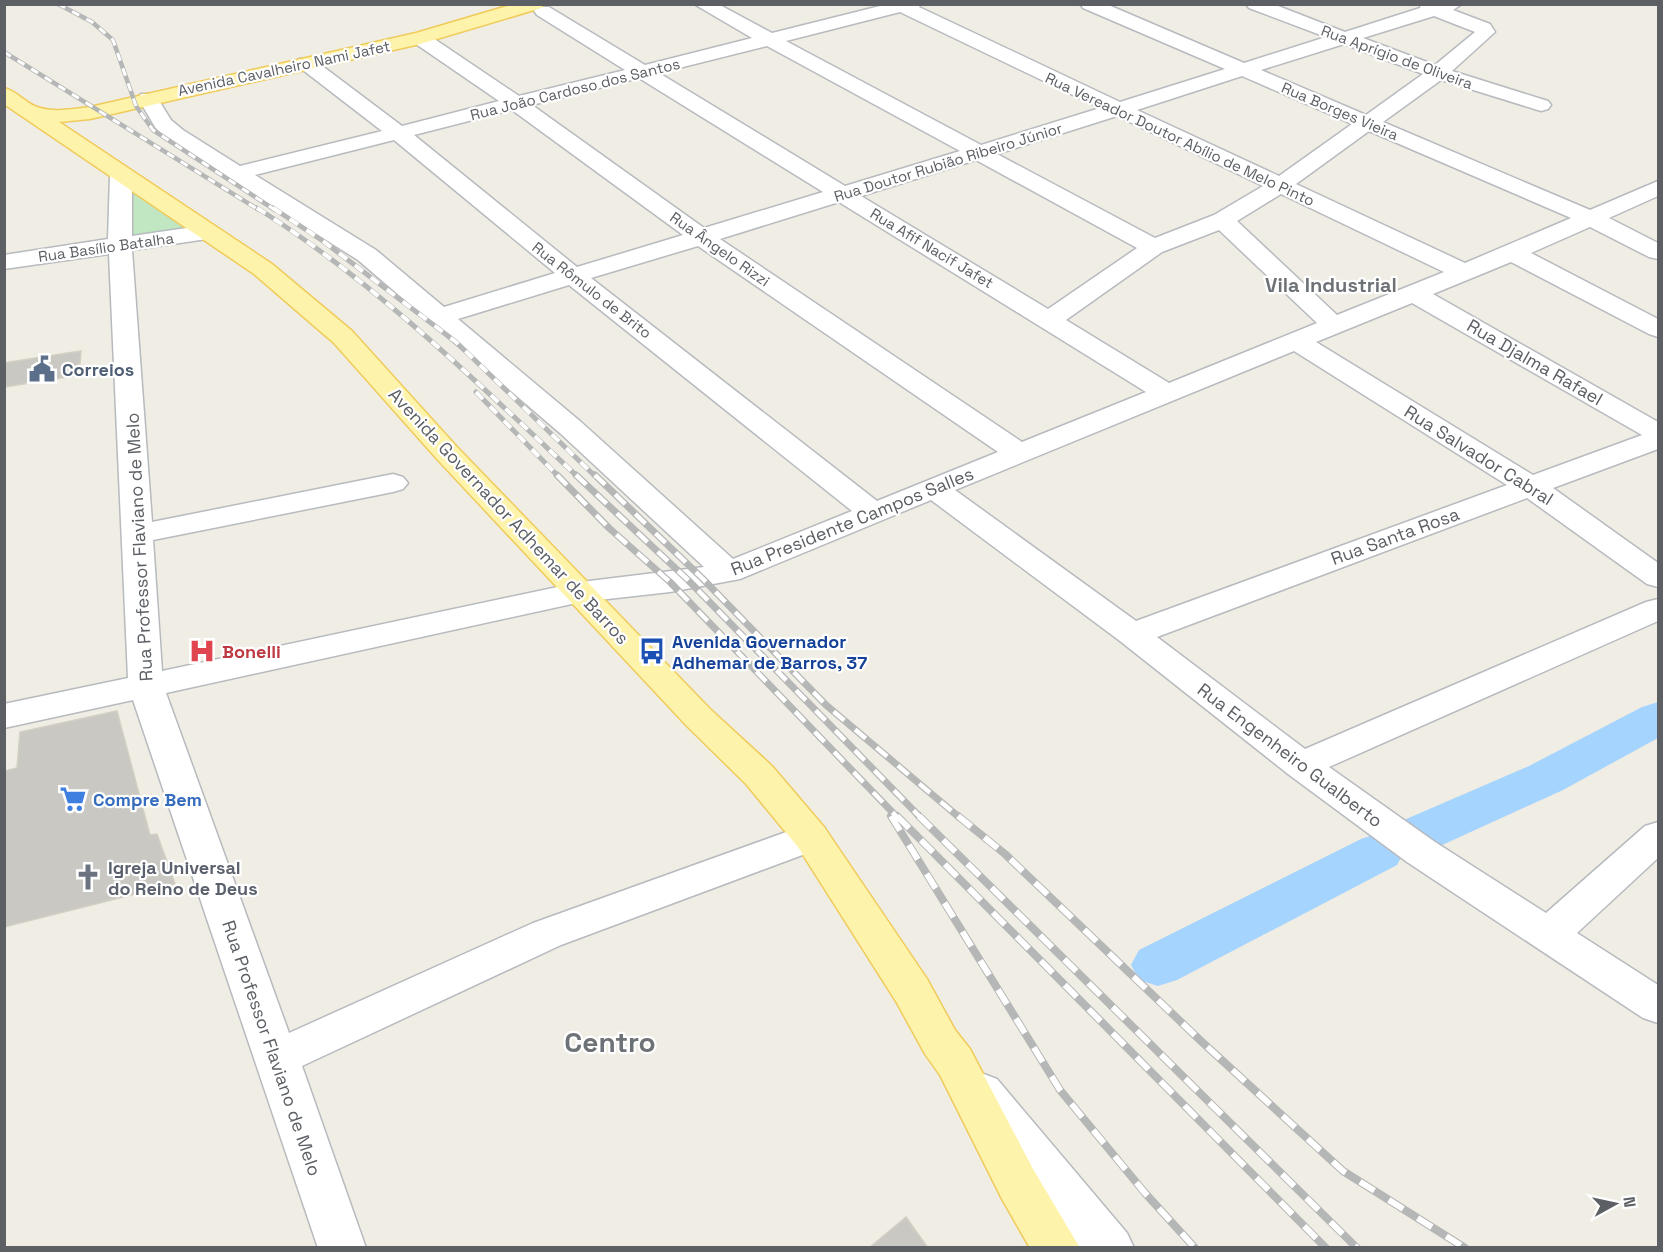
<svg xmlns="http://www.w3.org/2000/svg" width="1663" height="1252" viewBox="0 0 1663 1252" font-family="'Space Grotesk',sans-serif">
	<style>
		.green { fill: #c1e6c2 }
		.lines { fill: none; stroke-linecap: round; stroke-linejoin: round }
		.river { fill: #a5d4fe; fill-rule: evenodd }
		.building { fill: #cac8c2; stroke: #d3cfc3; stroke-width: 1.5 }
		.minor-casing { stroke: #b7babe; stroke-width: 3 }
		.major-casing { stroke: #f0cb5c; stroke-width: 3 }
		.minor { fill: #fff; fill-rule: evenodd }
		.major { fill: #fef3aa; fill-rule: evenodd }
		.rail-far3-casing { stroke: #b5b6b6; stroke-width: 4.5 }
		.rail-far2-casing { stroke: #b5b6b6; stroke-width: 5 }
		.rail-far1-casing { stroke: #b5b6b6; stroke-width: 7 }
		.rail-casing { stroke: #b5b6b6; stroke-width: 8 }
		.rail-far3 { stroke: #fff; stroke-width: 3; stroke-dasharray: 8; stroke-linecap: butt }
		.rail-far2 { stroke: #fff; stroke-width: 4; stroke-dasharray: 10; stroke-linecap: butt }
		.rail-far1 { stroke: #fff; stroke-width: 4.5; stroke-dasharray: 14; stroke-linecap: butt }
		.rail { stroke: #fff; stroke-width: 6; stroke-dasharray: 17; stroke-linecap: butt }
		.labels { text-anchor: middle; dominant-baseline: central; stroke-width: 4.5; stroke-linejoin: round; paint-order: stroke }
		.far-street-label { font-size: 15px; fill: #5c6065; stroke: #fff }
		.street-label { font-size: 18px; fill: #5c6065; stroke: #fff }
		.service-label { font-size: 18px; font-weight: bold; fill: #4e5e75; stroke: #fff; text-anchor: start }
		.transit-label { font-size: 18px; font-weight: bold; fill: #164399; stroke: #fff; text-anchor: start }
		.health-label { font-size: 18px; font-weight: bold; fill: #be3a42; stroke: #fff; text-anchor: start }
		.shop-label { font-size: 18px; font-weight: bold; fill: #366cbe; stroke: #fff; text-anchor: start }
		.worship-label { font-size: 18px; font-weight: bold; fill: #5b616d; stroke: #fff; text-anchor: start }
		.far-district-label { font-size: 20px; font-weight: bold; fill: #6d7277; stroke: #fff }
		.near-district-label { font-size: 28px; font-weight: bold; fill: #6d7277; stroke: #fff }
	</style>
	<rect width="100%" height="100%" fill="#efede4"/>
	<!-- green -->
	<path class="green" d="M130,191L190,230L125,239Z"/>
	<g class="lines">
		<!-- river -->
		<path class="river" d="M1658,702V738L1563,790L1440,846L1422,851L1404,846L1397,833L1404,820L1529,766L1642,707Z
			M1379,833L1397,839L1404,852L1397,865L1177,980L1158,986L1139,980L1131,965L1139,950L1361,839Z"/>
	</g>
	<!-- building -->
	<path class="building" d="M81,351L79,375L4,387V363Z
		M117,711L150,835L157,834L175,884L4,927V771L17,768L20,732Z
		M906,1217L928,1248H869Z"/>
	<g class="lines">
		<!-- minor casing -->
		<g class="minor-casing">
			<path id="minor" d="M694,4H718L772,33L888,4H921L919,7L1120,102L1225,69L1083,8L1080,4H1106L1244,63L1326,37L1249,8L1246,4H1273L1345,32L1420,8L1421,4H1462L1453,10L1490,24L1495,32L1452,71L1548,101L1551,105L1548,109L1541,111L1441,80L1383,122L1590,210L1658,181V196L1609,218L1658,243V259L1649,257L1590,227L1531,253L1658,319V337L1649,334L1511,262L1433,294L1658,422V449L1553,488L1658,563V587L1647,584L1527,498L1157,637L1305,749L1646,602L1658,599V621L1329,767L1435,842L1546,913L1645,826L1658,822V858L1577,933L1658,985V1023L1643,1018L1407,862L1288,774L1120,641L931,500L740,579L670,592L581,602L166,693L289,1033L533,923L811,823L824,827L830,837L824,847L561,945L302,1066L366,1248H318L133,700L4,728V704L128,678L109,254L4,269V255L108,239L110,175L113,170L121,168L129,170L132,175V236L207,225L215,227L219,232L215,237L207,239L132,250L152,522L393,474L403,477L408,483L403,489L393,492L153,540L162,671L581,582L704,567L561,434L358,260L167,140L155,127L138,98L141,94H155L171,120L183,130L240,166L382,131L299,67L296,63L299,59H313L402,126L499,101L413,42L411,38L413,34H427L519,96L625,70L537,15L534,11L537,7H549L645,65L752,38ZM900,12L1100,108L981,145L786,41ZM1434,16L1475,32L1435,65L1363,38ZM1344,44L1423,74L1366,115L1261,70ZM767,46L960,151L845,186L659,73ZM1242,76L1352,124L1279,176L1137,110ZM639,78L823,192L704,228L532,105ZM512,110L683,235L577,267L414,135ZM1117,116L1263,186L1214,215L1155,238L997,154ZM1369,131L1571,218L1465,263L1296,184ZM394,140L555,273L444,307L376,250L255,175ZM976,160L1137,248L1048,309L861,196ZM1281,194L1444,272L1337,315L1237,221ZM839,202L1146,392L1022,442L720,239ZM1219,230L1317,323L1169,383L1066,320L1162,252ZM698,246L998,452L877,501L591,278ZM569,285L852,511L733,559L581,422L458,319ZM1412,303L1642,435L1533,475L1316,342ZM1294,351L1507,485L1136,621L955,490Z
				M981,1073L997,1079L1127,1233L1134,1248H1080L965,1105L959,1092L965,1079Z"/>
		</g>
		<!-- major casing -->
		<g class="major-casing">
			<path id="major" d="M514,4H544L541,8L420,44L90,119L59,122L272,264L352,331L457,447L710,709L772,766L824,827L927,979L955,1030L970,1049L1033,1169L1080,1248H1030L1001,1197L940,1075L925,1054L897,1003L798,847L746,784L686,725L437,459L334,343L254,274L4,104V88C17,91 25,103 37,107C53,113 74,109 90,107L416,33Z"/>
		</g>
		<!-- minor -->
		<use href="#minor" class="minor"/>
		<!-- major -->
		<use href="#major" class="major"/>
		<!-- rail-far3 casing -->
		<g class="rail-far3-casing">
			<path id="rail-far3" d="M58,4L92,22L113,40L136,106L153,130L275,210
				M4,52L259,210"/>
		</g>
		<!-- rail-far2 casing -->
		<g class="rail-far2-casing">
			<path id="rail-far2" d="M257,208C375,282 477,382 578,477
				M273,208L323,241L456,342L596,477
				M476,392L559,477"/>
		</g>
		<!-- rail-far1 casing -->
		<g class="rail-far1-casing">
			<path id="rail-far1" d="M557,475L609,528L670,582L898,818
				M576,475L688,580L921,818
				M595,475L702,578L826,705L960,818"/>
		</g>
		<!-- rail casing -->
		<g class="rail-casing">
			<path id="rail" d="M891,816L1060,1090L1145,1193L1195,1248
				M897,816L1326,1248
				M919,816L1357,1248
				M958,816L1005,854L1202,1042L1343,1171L1465,1248"/>
		</g>
		<!-- rail-far3 -->
		<use href="#rail-far3" class="rail-far3"/>
		<!-- rail-far2 -->
		<use href="#rail-far2" class="rail-far2"/>
		<!-- rail-far1 -->
		<use href="#rail-far1" class="rail-far1"/>
		<!-- rail -->
		<use href="#rail" class="rail"/>
	</g>
	<!-- icons -->
	<defs>
		<g id="civic-bare" transform="scale(2.07)"><path d="M-.6-6.5H3V-4.5H.6V-3L4-1V1h2V6H-6V1h2V-1L-.6-3ZM-1.2 2.5V6h2.4V2.5Z" fill="#5c6f8a" stroke="#fff" stroke-width="2.5" paint-order="stroke"/></g>
		<g id="hospital-bare" transform="scale(2.07)"><path d="M-5-5h3v3.5h4V-5h3V5h-3V1.5h-4V5h-3Z" fill="#e0444e" stroke="#fff" stroke-width="2.5" paint-order="stroke"/></g>
		<g id="bus-bare" transform="scale(2.07)"><path d="M-5-6H5V4H4V6H2V4H-2V6H-4V4H-5ZM-3.5-4V0h7V-4ZM-3.5 1.2v1.5H-2V1.2ZM2 1.2v1.5H3.5V1.2Z" fill="#1a4fb4" stroke="#fff" stroke-width="2.5" paint-order="stroke"/></g>
		<g id="supermarket-bare" transform="scale(2.07)"><path d="M-6-5.5h2.5l.6 2H6L4.5 2H-2.5L-4.4-4H-6ZM-1.5 3.2a1.3 1.3 0 1 0 .1 0ZM3 3.2a1.3 1.3 0 1 0 .1 0Z" fill="#3f7fe0" stroke="#fff" stroke-width="2.5" paint-order="stroke"/></g>
		<g id="church-bare" transform="scale(2.07)"><path d="M-1.2-6h2.4v3.5h3.3v2.4h-3.3V6h-2.4V-.1h-3.3v-2.4h3.3Z" fill="#6b7280" stroke="#fff" stroke-width="2.5" paint-order="stroke"/></g>
	</defs>
	<g fill-rule="evenodd">
		<use href="#civic-bare" x="42" y="369"/>
		<use href="#hospital-bare" x="202" y="651"/>
		<use href="#bus-bare" x="652" y="651"/>
		<use href="#supermarket-bare" x="73" y="799"/>
		<use href="#church-bare" x="88" y="877"/>
	</g>
	<g class="labels">
		<!-- far-street labels -->
		<g class="far-street-label">
			<text transform="translate(1397 57) rotate(20)">Rua Aprígio de Oliveira</text>
			<text transform="translate(284 68) rotate(-12)">Avenida Cavalheiro Nami Jafet</text>
			<text transform="translate(575 89) rotate(-14)">Rua João Cardoso dos Santos</text>
			<text transform="translate(1340 111) rotate(23)">Rua Borges Vieira</text>
			<text transform="translate(1180 139) rotate(25)">Rua Vereador Doutor Abílio de Melo Pinto</text>
			<text transform="translate(948 162) rotate(-17)">Rua Doutor Rubião Ribeiro Júnior</text>
			<text transform="translate(106 247) rotate(-8)">Rua Basílio Batalha</text>
			<text transform="translate(932 248) rotate(31)">Rua Afif Nacif Jafet</text>
			<text transform="translate(720 249) rotate(35)">Rua Ângelo Rizzi</text>
			<text transform="translate(592 290) rotate(38)">Rua Rômulo de Brito</text>
		</g>
		<!-- street labels -->
		<g class="street-label">
			<text transform="translate(1535 362) rotate(30)">Rua Djalma Rafael</text>
			<text transform="translate(1479 455) rotate(32)">Rua Salvador Cabral</text>
			<text transform="translate(509 516) rotate(47)">Avenida Governador Adhemar de Barros</text>
			<text transform="translate(852 521) rotate(-22)">Rua Presidente Campos Salles</text>
			<text transform="translate(1395 536) rotate(-20)">Rua Santa Rosa</text>
			<text transform="translate(139 547) rotate(-93)">Rua Professor Flaviano de Melo</text>
			<text transform="translate(1290 755) rotate(37)">Rua Engenheiro Gualberto</text>
			<text transform="translate(272 1048) rotate(71)">Rua Professor Flaviano de Melo</text>
		</g>
		<!-- service labels -->
		<g class="service-label">
			<text x="62" y="369">Correios</text>
		</g>
		<!-- transit labels -->
		<g class="transit-label">
			<text x="672" y="641">Avenida Governador<tspan x="672" dy="21">Adhemar de Barros, 37</tspan></text>
		</g>
		<!-- health labels -->
		<g class="health-label">
			<text x="222" y="651">Bonelli</text>
		</g>
		<!-- shop labels -->
		<g class="shop-label">
			<text x="93" y="799">Compre Bem</text>
		</g>
		<!-- worship labels -->
		<g class="worship-label">
			<text x="108" y="867">Igreja Universal<tspan x="108" dy="21">do Reino de Deus</tspan></text>
		</g>
		<!-- far-district labels -->
		<g class="far-district-label">
			<text x="1331" y="285">Vila Industrial</text>
		</g>
		<!-- near-district labels -->
		<g class="near-district-label">
			<text x="610" y="1042">Centro</text>
		</g>
	</g>
	<!-- border -->
	<rect width="1663" height="1252" fill="none" stroke="#5c6065" stroke-width="12"/>
	<!-- north arrow -->
	<g transform="translate(1615 1204) rotate(82)" stroke="#ffffff" stroke-width="4.5" paint-order="stroke">
	<path d="M0-4.5L10 22L0 15L-10 22Z" fill="#5c6065"/>
	<text y="-9" font-size="16" font-weight="bold" text-anchor="middle" fill="#5c6065">N</text>
	</g>
</svg>
